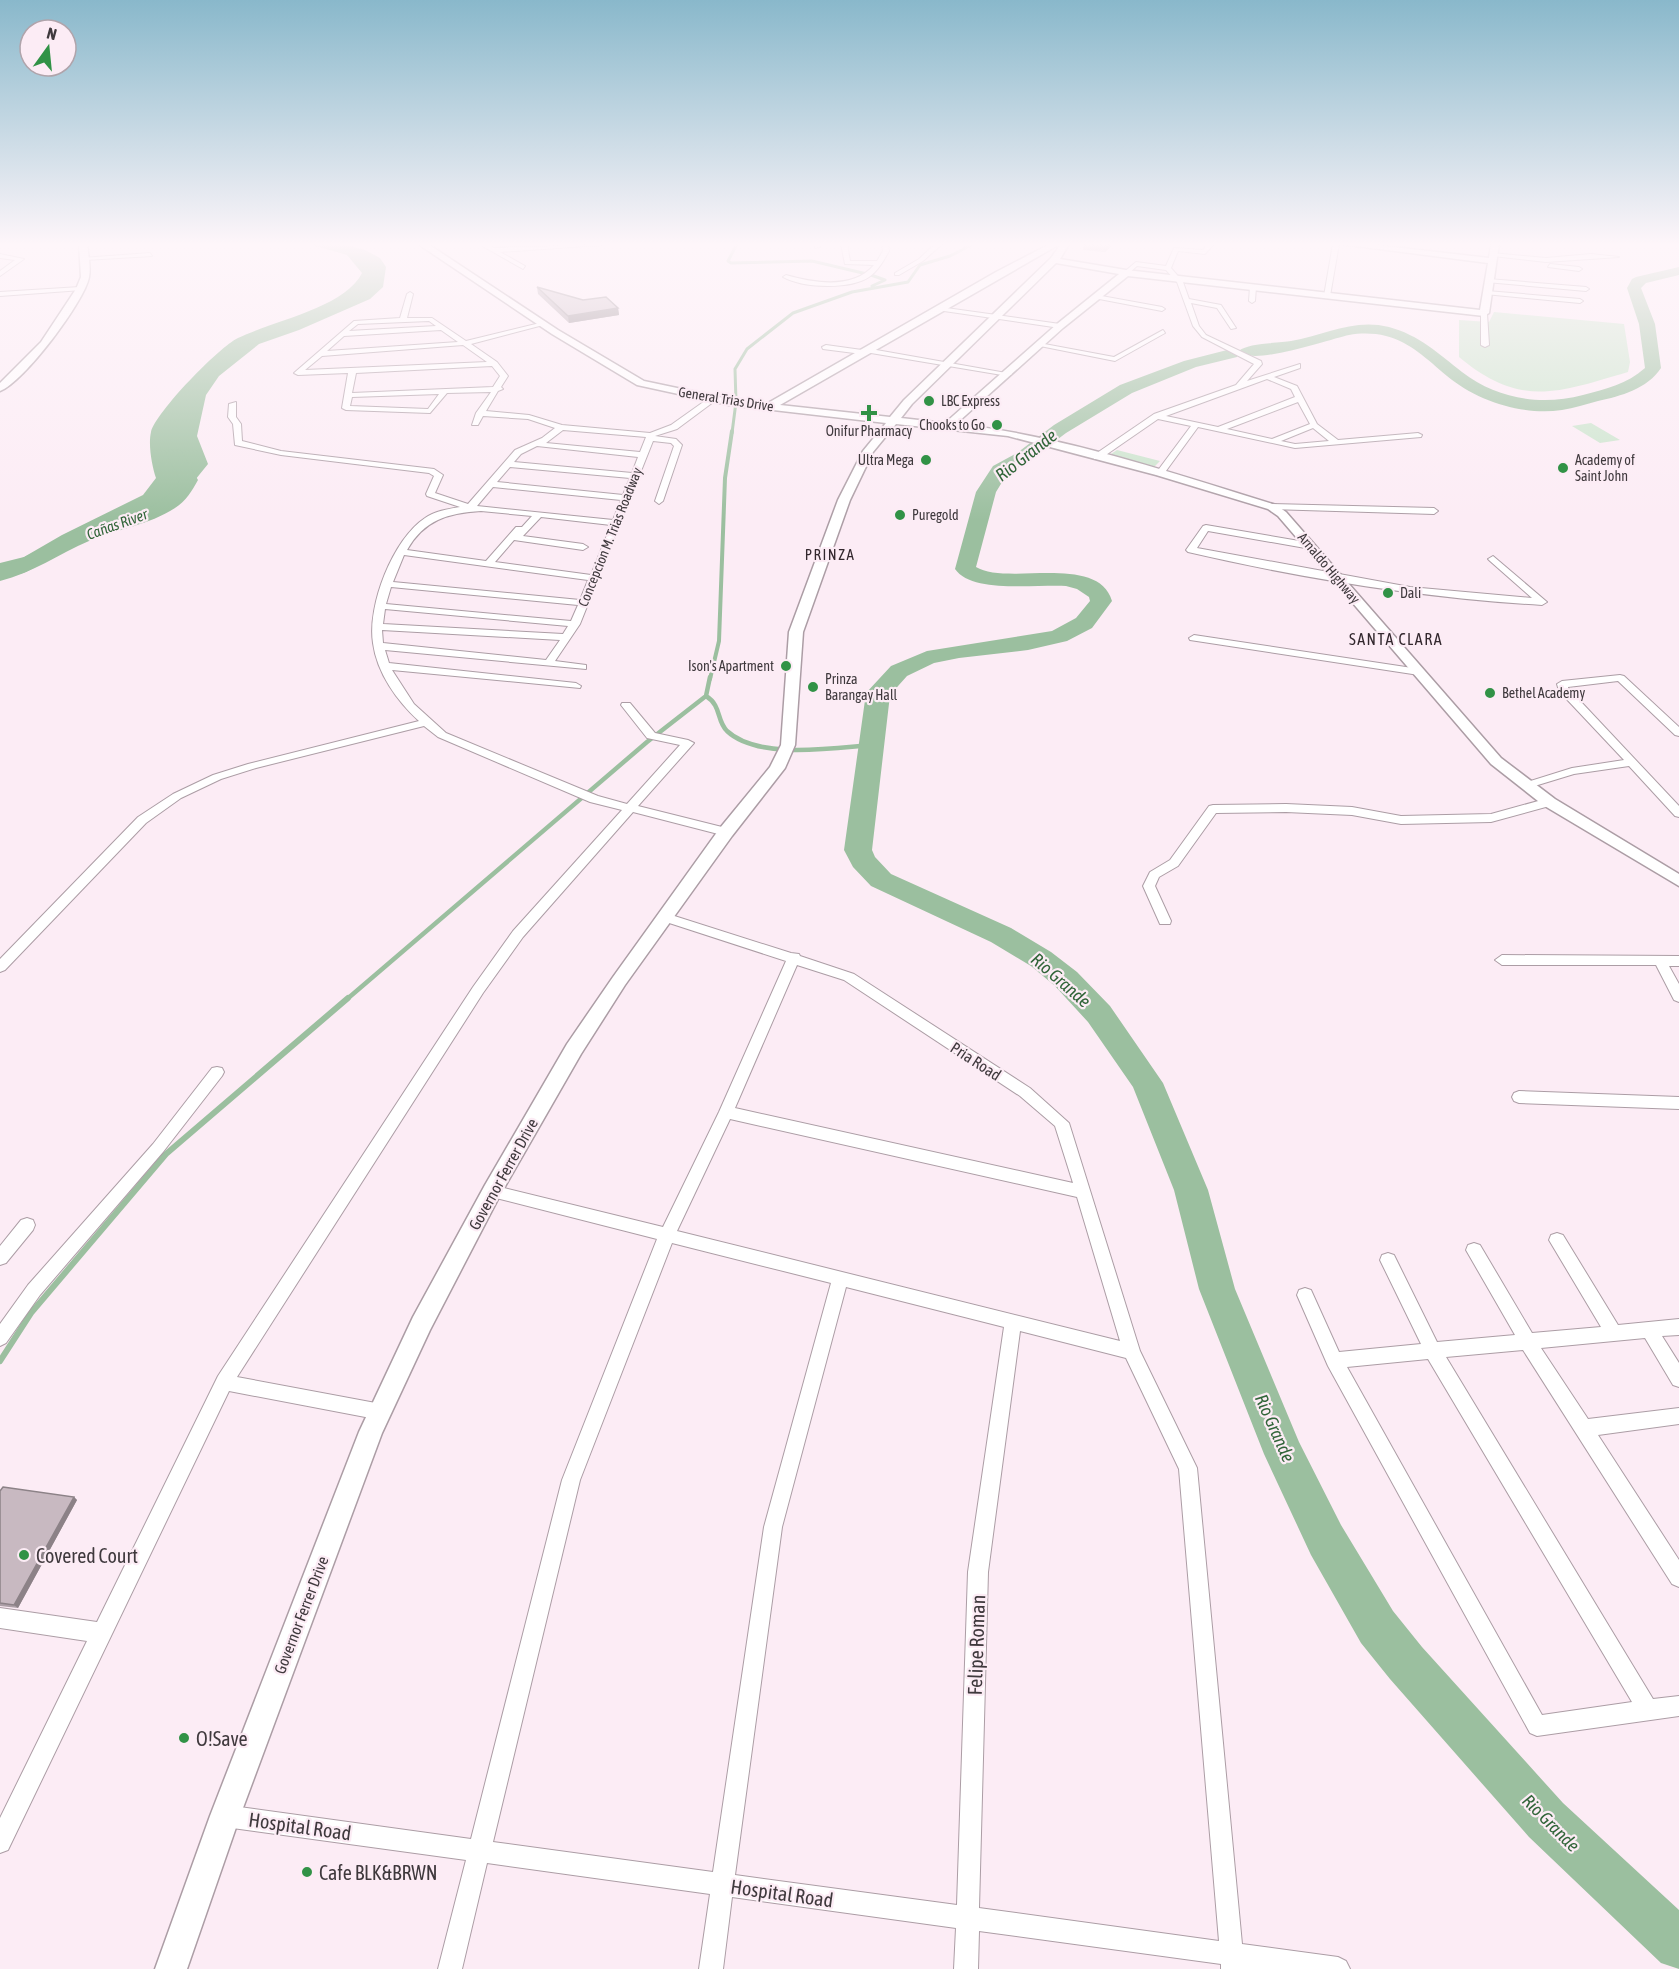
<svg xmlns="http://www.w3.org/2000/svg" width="1679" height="1969" viewBox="0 0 1679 1969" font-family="'Asap Condensed',sans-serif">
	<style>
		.green { fill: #cae4cc }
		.water { fill: #9bbf9f }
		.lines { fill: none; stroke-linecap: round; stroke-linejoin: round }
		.stream-far3 { stroke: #9bbf9f; stroke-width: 3 }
		.stream-far2 { stroke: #9bbf9f; stroke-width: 4 }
		.stream-far1 { stroke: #9bbf9f; stroke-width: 4.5 }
		.stream { stroke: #9bbf9f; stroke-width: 6 }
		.river { fill: #9bbf9f; fill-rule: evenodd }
		.street-casing { stroke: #ac9da5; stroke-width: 2 }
		.secondary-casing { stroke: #ac9da5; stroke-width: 3 }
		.street { fill: #fff; fill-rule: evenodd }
		.secondary { fill: #fff; fill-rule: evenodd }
		.wall { fill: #ac9fa6 }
		.shaded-wall { fill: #8c8287 }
		.building { fill: #c8b9c1; stroke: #8c8287; stroke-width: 1.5 }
		.poi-dot { fill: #319246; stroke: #fcecf5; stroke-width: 2 }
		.labels { text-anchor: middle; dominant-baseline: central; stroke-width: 4.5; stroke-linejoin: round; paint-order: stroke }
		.far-street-label { font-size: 14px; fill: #3f393d; stroke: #fcecf5 }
		.far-poi-label { font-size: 14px; fill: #3f393d; stroke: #fcecf5; text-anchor: start }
		.far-water-label { font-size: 15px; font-style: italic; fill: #316539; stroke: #fcecf5 }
		.far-neighbourhood-label { font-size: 15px; letter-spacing: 1.5px; fill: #33282e; stroke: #fcecf5 }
		.far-quarter-label { font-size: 16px; letter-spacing: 1.5px; fill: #33282e; stroke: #fcecf5 }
		.street-label { font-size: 16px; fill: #3f393d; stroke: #fcecf5 }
		.water-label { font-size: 18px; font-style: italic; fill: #316539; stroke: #fcecf5 }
		.near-poi-label { font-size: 20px; fill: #3f393d; stroke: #fcecf5; text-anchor: start }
		.near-street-label { font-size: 20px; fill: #3f393d; stroke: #fcecf5 }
	</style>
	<rect width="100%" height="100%" fill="#fcecf5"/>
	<!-- green -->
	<path class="green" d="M1494,312L1624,324L1630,362L1628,372C1559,392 1521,409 1459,357V320L1489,322Z
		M1591,423L1620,440L1600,443L1572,426Z
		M1117,450L1160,461L1153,468L1108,456Z"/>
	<!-- water -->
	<path class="water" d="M309,244H342L365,250L380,258L386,267L383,287L370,299L299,330L259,344L219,376L206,395L197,436L208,464L191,485L147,514L113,526L26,572L0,580V563L24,557L62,535L143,495L156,478C152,466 148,445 151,432C156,412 219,347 238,338C272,321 345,308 362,273L347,255Z"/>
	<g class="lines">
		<!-- stream-far3 -->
		<path class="stream-far3" d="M737,244L728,261L731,263L812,261L867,274
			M871,275L885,280L872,286
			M732,433L736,402L735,369L747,349L793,313L852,292L908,282L920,265L950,256L973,244"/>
		<!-- stream-far2 -->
		<path class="stream-far2" d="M710,679L719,641L725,478L732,431"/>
		<!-- stream-far1 -->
		<path class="stream-far1" d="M706,696C722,706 716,720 727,731C758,760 833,748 872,745
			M346,1000L647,742L706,696L710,677"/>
		<!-- stream -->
		<path class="stream" d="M0,1361L31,1313L166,1154L348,998"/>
		<!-- river -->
		<path class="river" d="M1679,267V275L1646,283L1641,288L1655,324L1661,368C1647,389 1621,396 1598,401C1586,404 1574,408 1562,410C1523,416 1477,401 1447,376C1428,360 1410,342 1386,336C1374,333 1361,333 1349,335C1330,339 1251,367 1239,351C1246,343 1280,343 1291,341C1325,335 1354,318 1389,327C1419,335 1439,354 1462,372C1497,399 1541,406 1583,395C1606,389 1627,384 1645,368L1639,324L1627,288L1632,279L1636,277Z
			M1231,349L1237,351L1239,354L1237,357L1196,367L1132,393L1066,433L1029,461L1007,474L996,492L976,567C1006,586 1098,553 1112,601L1092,628L1067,641L1028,650L959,658L934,663L907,676L890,695L872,850L875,857L891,874L1011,928L1051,952L1077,972L1110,1006L1163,1083L1208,1190L1235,1289L1299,1442L1341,1525L1393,1611L1422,1647L1563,1803L1679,1910V1969L1661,1963L1529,1837L1390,1679L1361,1643L1311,1555L1264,1454L1199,1289L1174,1190L1133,1087L1088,1022L1055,986L1031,966L991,942L871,886L853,867L844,850L866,693L891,666L927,651L1052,631L1076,618L1090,601L1089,597L1077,589L1066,586C1038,584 972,594 955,569L976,492L993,466L1017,453L1054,425L1120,385L1184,361Z
			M175,449L181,450L198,480C192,491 186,501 175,508C149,525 117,529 89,541C59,554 32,573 0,581V568C26,558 49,543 75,532C110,518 159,516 180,480L166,454L169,450Z"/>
		<!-- street casing -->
		<g class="street-casing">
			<path id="street" d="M479,244H487L494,248L615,244L500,252L525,266L523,269Z
				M814,244H820V247L815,248Z
				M841,244H847L850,261H877L883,251L882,244H888L889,251C884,260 878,271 869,277C850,290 802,288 783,277L786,275C814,283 853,290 874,265L845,264Z
				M935,244H942L923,261L899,275H895V273L919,259Z
				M1208,244H1214L1205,254L1178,251L1171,268L1183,282L1189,299L1221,305L1236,328L1231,329L1217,308L1191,303L1199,326L1206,335L1261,361L1262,364L1247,381L1300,364V368L1274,377L1297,386L1317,424L1338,440L1418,433L1422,435L1421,437L1295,448L1198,427L1163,475L1160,476L1156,473L1191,426L1158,419L1100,459H1094V455L1154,414L1236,385L1254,364L1202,337L1193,326L1177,282L1166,270L1137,266L1128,274L1123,273L1136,262L1166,266L1174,248L1203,250ZM1267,379L1291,389L1295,397L1218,427L1166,416ZM1298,402L1310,424L1272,439L1227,429ZM1313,428L1329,441L1295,444L1281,441Z
				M1333,244H1339L1330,296L1327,298L1324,296Z
				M150,253L152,256L85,260L82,258Z
				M1491,253L1546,258L1591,254L1619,257L1546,262L1493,256Z
				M0,254L24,259L0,276V271L15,260L0,258Z
				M1550,264L1579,267L1582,269L1579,271L1548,267Z
				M1488,279L1586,287L1589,289L1586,291L1486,282Z
				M1253,285L1256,287L1255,301L1252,303L1249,301L1250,287Z
				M80,287L82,290L0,296V292Z
				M1487,291L1580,299L1583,301L1580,303L1485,294Z
				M410,292L413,294L407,318H432L466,341L544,322L547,324L471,344L497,362L508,376L501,387L503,389L498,391L486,411L529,415L562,425L650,433L671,425L709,398L716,400L677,429L655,436L676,439L682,445L663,501L659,504L655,501L674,446L671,443L653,441L580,624L555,661L586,665V669L385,650L389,663L576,683L581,686L580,688L392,670L414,704L446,733L598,796L627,804L680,745L647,738L621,705L622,703H630L655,733L688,740L694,743L638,806L730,829L732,832L726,836L633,812L523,937L483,993L237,1377L381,1404L387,1406L390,1412L387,1418L381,1420L229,1391L8,1850L0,1853V1818L87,1641L0,1628V1608L97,1622L218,1376L473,987L513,931L622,810L590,802L438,737L424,726L256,768L221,779L181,798L146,823L5,970L0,972V959L138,817L173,794L213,775L248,764L419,721C397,701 377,673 373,643C367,606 393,539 425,518C435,511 448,509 460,507L427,496L426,494L434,476L429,473L281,455L235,445L233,424L228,417L229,404L236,402V417L241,424L242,441L281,451L434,469L443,475L435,493L468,504L515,450L542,438L555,428L528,419L483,416L478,425H472L476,413L491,392L447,393L430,413L346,410L342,408L348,373L298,375L294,373L354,321L400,318L407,294ZM429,321L436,326L349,331L358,324ZM441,330L458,342L327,351L344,336ZM463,345L487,362L305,370L322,356ZM492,366L500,376L493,387L352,393L356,373ZM439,394L428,409L350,406L352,397ZM563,430L646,437L640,452L546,443ZM537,446L638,457L632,473L514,462L521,454ZM510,467L630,478L623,495L497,482ZM493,487L621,500L613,520L477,506ZM481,511L532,516L522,527H516L486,561L407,550C424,520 448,513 481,511ZM541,517L611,525L591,575L495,562L514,540L583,550L588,547L583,544L523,536ZM404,555L588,580L580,600L393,582ZM391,587L578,605L571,621L386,604ZM385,609L568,626L563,634L383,624ZM382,630L560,640L546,660L383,643Z
				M1096,295L1162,307L1165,309L1162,311L1094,298Z
				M939,307L1060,324L1063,326L1060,328L937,310Z
				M1484,311L1487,313L1489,345L1485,347L1481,345V313Z
				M1163,330L1165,333L1115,361L1035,345L1039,343L1114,357Z
				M826,345L862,350L865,348L1012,374L1008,376L865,352L862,354L823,349L822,347Z
				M1272,504L1434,508L1438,511L1434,514L1269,509L1268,507Z
				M1206,525L1311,543L1316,546L1311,549L1208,531L1197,548L1410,587L1532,598L1490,561L1488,559L1493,556L1547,602L1542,605C1423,598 1304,579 1188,552L1186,550L1203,526Z
				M1194,635L1419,669L1424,672L1419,675L1190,640L1189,638Z
				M1620,675L1624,676L1679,727V736L1675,735L1618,681L1568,687V688L1679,806V817L1675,816L1629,766L1574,774L1528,788L1522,785L1524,783L1572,768L1624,760L1559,691L1557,684L1562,681Z
				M1549,798L1555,802L1553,805L1491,822L1401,824L1352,815L1286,812L1216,813L1178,866L1159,877L1155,886L1171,921L1170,924H1160L1143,886L1150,872L1170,860L1209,806L1213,805L1286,804L1352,807L1401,816L1491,814Z
				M665,913L791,953L799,954L800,956L854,974L1030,1088L1069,1123L1140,1351L1197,1468L1242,1944L1338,1957L1346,1961L1350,1969H1221V1964L979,1931L978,1969H954L956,1928L732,1897L723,1969H699L710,1894L487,1863L462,1969H438L466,1860L225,1827L217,1824L214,1816L217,1808L225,1805L471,1839L562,1480L657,1239L492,1197L486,1195L484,1191L486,1187L492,1185L663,1227L719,1112L786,961L660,920L659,917L660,914ZM797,965L844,980L1020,1096L1055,1126L1073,1183L735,1108ZM730,1119L1077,1197L1120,1341L677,1231ZM672,1243L831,1283L764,1527L713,1872L493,1842L580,1480ZM846,1287L1004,1327L968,1572L957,1905L735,1875L782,1527ZM1020,1331L1126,1358L1179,1469L1219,1941L979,1908L988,1572Z
				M1502,955L1679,956V966H1669L1679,984V1002L1674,1000L1656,965H1502L1495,960Z
				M217,1067L222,1068L224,1072L222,1076L163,1152L40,1295L6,1343L0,1346V1324L28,1285L153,1144L212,1068Z
				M1519,1091L1679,1097V1109L1519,1103L1514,1101L1512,1097L1514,1093Z
				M27,1218L33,1220L35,1225L33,1230L6,1263L0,1265V1246L21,1220Z
				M1557,1233L1563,1235L1618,1325L1679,1319V1335L1662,1336L1679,1363V1387L1673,1385L1645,1338L1541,1348L1588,1419L1679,1408V1424L1598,1435L1679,1560V1587L1672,1584L1523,1350L1446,1357L1653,1699L1679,1696V1716L1537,1736L1530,1733L1328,1366L1297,1295L1299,1290L1305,1288L1311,1290L1339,1352L1421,1344L1380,1260L1382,1255L1388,1253L1394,1255L1437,1342L1515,1335L1466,1250L1468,1245L1474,1243L1480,1245L1532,1333L1601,1327L1549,1240L1551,1235ZM1428,1359L1632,1702L1542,1715L1347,1367Z"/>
		</g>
		<!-- secondary casing -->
		<g class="secondary-casing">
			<path id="secondary" d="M79,244H87C88,254 91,267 89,277C85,301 23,383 0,391V383L41,342L76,289L81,277Z
				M418,244H428L558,330L644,381L729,399L768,403L996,272L1050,244H1060L780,405L890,417L904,400L1051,258L1061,244H1069L1060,259L1126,270L1480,310L1488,263L1340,244H1367L1489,258L1491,244H1499L1489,313L1484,316L1128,276L1063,328L956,424C1065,436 1172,473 1276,505L1286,512L1501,758L1555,799L1679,874V886L1543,805L1491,764L1278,516L1268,509L1156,475L1008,436L896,424L873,452L850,500L803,632L795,745L785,768L732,836L625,985L581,1054L499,1197L430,1330L382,1433L240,1816L187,1969H155L210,1816L359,1432L413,1317L485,1185L567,1044L613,977L720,828L770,767L781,745L789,632L838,500L863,451L886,423L729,405L637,385L552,334ZM1056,263L1119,274L1057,324L945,423L901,418L912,404Z"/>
		</g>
		<!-- street -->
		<use href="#street" class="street"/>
		<!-- secondary -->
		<use href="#secondary" class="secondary"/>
	</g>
	<!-- wall -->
	<path class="wall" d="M1084,244H1113L1105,252L1083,250Z
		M537,287L583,300L618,308L619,315L569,323L538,294Z
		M0,1491L74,1497L77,1500L18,1608L0,1606Z"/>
	<!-- shaded-wall -->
	<path class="shaded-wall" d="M1106,244H1113L1105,252Z
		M618,308L619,315L569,323L568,316Z
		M74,1497L77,1500L18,1608L14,1605Z"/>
	<!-- building -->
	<path class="building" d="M537,287L583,300L606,297L618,308L568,316Z
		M3,1487L74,1497L14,1605L0,1603V1491Z"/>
	<!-- sky -->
	<linearGradient id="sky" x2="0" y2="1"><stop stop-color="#89b8cb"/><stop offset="0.47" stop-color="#fef6fa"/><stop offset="1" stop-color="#fef6fa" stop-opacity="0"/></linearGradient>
	<rect width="1679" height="520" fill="url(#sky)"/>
	<!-- markers -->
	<g class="poi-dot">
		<circle cx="929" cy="401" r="6"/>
		<path d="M866 404h6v6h6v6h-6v6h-6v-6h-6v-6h6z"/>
		<circle cx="997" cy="425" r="6"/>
		<circle cx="926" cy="460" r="6"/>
		<circle cx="1563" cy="468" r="6"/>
		<circle cx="900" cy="515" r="6"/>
		<circle cx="1388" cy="593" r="6"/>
		<circle cx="786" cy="666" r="6"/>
		<circle cx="813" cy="687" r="6"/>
		<circle cx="1490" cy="693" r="6"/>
		<circle cx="24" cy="1555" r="6"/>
		<circle cx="184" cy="1738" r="6"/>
		<circle cx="307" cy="1872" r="6"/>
	</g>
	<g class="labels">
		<!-- far-street labels -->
		<g class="far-street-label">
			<text transform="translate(726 399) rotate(9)">General Trias Drive</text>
			<text transform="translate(610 537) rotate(-68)">Concepcion M. Trias Roadway</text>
			<text transform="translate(1329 568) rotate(50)">Arnaldo Highway</text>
		</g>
		<!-- far-poi labels -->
		<g class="far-poi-label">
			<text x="941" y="401">LBC Express</text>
			<text x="985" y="425" text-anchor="end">Chooks to Go</text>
			<text x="869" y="431" text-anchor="middle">Onifur Pharmacy</text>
			<text x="914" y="460" text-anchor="end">Ultra Mega</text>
			<text x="1575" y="460">Academy of<tspan x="1575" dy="16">Saint John</tspan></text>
			<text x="912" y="515">Puregold</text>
			<text x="1400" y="593">Dali</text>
			<text x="774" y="666" text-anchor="end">Ison's Apartment</text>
			<text x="825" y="679">Prinza<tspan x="825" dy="16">Barangay Hall</tspan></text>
			<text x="1502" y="693">Bethel Academy</text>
		</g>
		<!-- far-water labels -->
		<g class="far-water-label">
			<text transform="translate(117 524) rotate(-20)">Cañas River</text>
		</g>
		<!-- far-neighbourhood labels -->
		<g class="far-neighbourhood-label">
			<text x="830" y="554">PRINZA</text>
		</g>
		<!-- far-quarter labels -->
		<g class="far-quarter-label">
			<text x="1396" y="639">SANTA CLARA</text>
		</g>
		<!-- street labels -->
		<g class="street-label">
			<text transform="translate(976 1061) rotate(33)">Pria Road</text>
			<text transform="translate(503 1174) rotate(-61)">Governor Ferrer Drive</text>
			<text transform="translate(301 1615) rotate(-69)">Governor Ferrer Drive</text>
		</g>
		<!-- water labels -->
		<g class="water-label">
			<text transform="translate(1026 455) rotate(-38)">Rio Grande</text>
			<text transform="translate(1061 980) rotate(41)">Rio Grande</text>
			<text transform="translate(1275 1428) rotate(66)">Rio Grande</text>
			<text transform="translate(1551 1823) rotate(45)">Rio Grande</text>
		</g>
		<!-- near-poi labels -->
		<g class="near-poi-label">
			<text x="36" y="1555">Covered Court</text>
			<text x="196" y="1738">O!Save</text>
			<text x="319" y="1872">Cafe BLK&amp;BRWN</text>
		</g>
		<!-- near-street labels -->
		<g class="near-street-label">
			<text transform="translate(976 1645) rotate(-88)">Felipe Roman</text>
			<text transform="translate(300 1826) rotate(8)">Hospital Road</text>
			<text transform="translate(782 1893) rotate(8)">Hospital Road</text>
		</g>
	</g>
	<!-- north arrow -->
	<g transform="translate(48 48) rotate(15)"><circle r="28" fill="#fcecf5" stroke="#b0a4ab" stroke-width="1.5"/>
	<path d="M0-4.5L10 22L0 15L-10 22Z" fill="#319246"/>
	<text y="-9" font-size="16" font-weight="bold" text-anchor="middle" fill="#3f393d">N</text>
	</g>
</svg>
